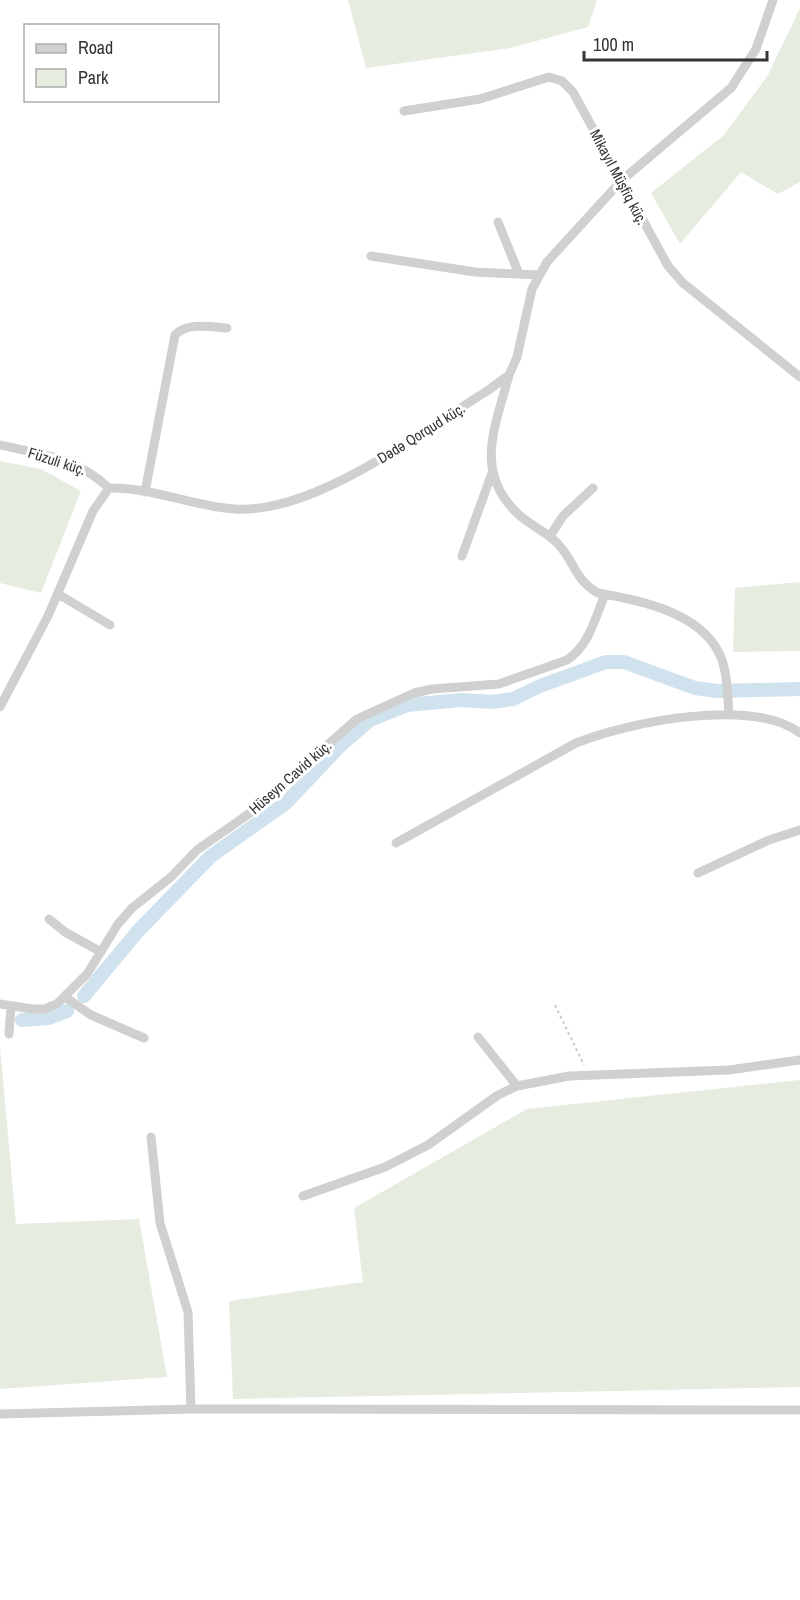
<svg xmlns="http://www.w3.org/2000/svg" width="800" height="1600" viewBox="0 0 800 1600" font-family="'Archivo Narrow',sans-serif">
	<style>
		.green { fill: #e6ecdf }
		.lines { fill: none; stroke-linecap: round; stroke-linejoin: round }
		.canal { stroke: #cfe2ee; stroke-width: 14 }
		.path { stroke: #cdcdcd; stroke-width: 2; stroke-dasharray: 3 3; stroke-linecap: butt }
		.minor { stroke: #d0d0d0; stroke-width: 9 }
		.labels { text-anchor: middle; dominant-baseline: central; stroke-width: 6; stroke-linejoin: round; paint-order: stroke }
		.street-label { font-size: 15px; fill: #333; stroke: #fff }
	</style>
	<rect width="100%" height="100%" fill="#fff"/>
	<!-- green -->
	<path class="green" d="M348,0H597L588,27L510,48L366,68Z
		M800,8V182L778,194L741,172L680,244L651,193L724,135L768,75Z
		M0,461L41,469L81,491L41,593L0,583Z
		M800,582V651L733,652L735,588Z
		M0,1046L16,1224L139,1219L167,1377L0,1389Z
		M800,1080V1387L233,1399L229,1301L363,1282L354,1208L527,1109Z"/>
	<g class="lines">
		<!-- canal -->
		<path class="canal" d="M84,996L138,931L211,856L286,803L341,745L370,720L407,705L461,700L493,702L513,699L540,686L606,662H624L695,688L717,691L800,689
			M22,1020L49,1018L67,1011"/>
		<!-- path -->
		<path class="path" d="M555,1005L584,1065"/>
		<!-- minor -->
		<path class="minor" d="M404,111L480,99L549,77L562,81L573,92L668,266L683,283L800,377
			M498,222L519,274
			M371,256L475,272L538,275
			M509,375C496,425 473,471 517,513C529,525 546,531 558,544C575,562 574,579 598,593C639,600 699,612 719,653C728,671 727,694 729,713
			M0,445C41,454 77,458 109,488
			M145,492L175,335C187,322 210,327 227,328
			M550,536L563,516L593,488
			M462,556L492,473
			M58,594L110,625
			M0,707L48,616L93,511L109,488C151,487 192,506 234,509C313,515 421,432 487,391L509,375L517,357L532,289L547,262L622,180L731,88L756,49L773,0
			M396,843L576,743C628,722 752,697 800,733
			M698,873L769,840L800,830
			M49,919L65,932L101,952
			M65,997L91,1015L144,1038
			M0,1004L32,1009H44L57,1004L87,974L118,924L132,908L171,877L197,850L250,813L357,719L414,693L432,689L499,684L567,660C589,646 596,616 605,594
			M9,1034L11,1006
			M478,1037L517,1086
			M151,1137L160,1223L188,1312L191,1409
			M303,1196L385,1167L428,1145L498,1095L517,1086L569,1076L729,1070L800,1060
			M0,1414L191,1409L800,1410"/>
	</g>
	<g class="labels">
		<!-- street labels -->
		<g class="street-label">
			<text transform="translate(619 177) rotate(62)">Mikayıl Müşfiq küç.</text>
			<text transform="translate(421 433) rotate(-32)">Dədə Qorqud küç.</text>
			<text transform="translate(57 461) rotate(18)">Füzuli küç.</text>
			<text transform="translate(290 777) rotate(-41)">Hüseyn Cavid küç.</text>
		</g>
	</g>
	<!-- legend -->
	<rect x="24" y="24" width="195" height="78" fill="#ffffff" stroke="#adadad" stroke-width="1.5"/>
	<rect x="36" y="44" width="30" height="9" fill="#d0d0d0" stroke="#adadad" stroke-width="1.5"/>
	<text x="78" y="54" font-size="18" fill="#333333">Road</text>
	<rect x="36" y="69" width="30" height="18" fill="#e6ecdf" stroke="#adadad" stroke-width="1.5"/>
	<text x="78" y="84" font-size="18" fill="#333333">Park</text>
	<!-- scale -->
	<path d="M584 51v9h183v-9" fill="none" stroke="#333333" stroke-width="3"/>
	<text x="593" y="51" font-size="18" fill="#333333" stroke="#ffffff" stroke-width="4.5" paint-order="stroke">100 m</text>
</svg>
